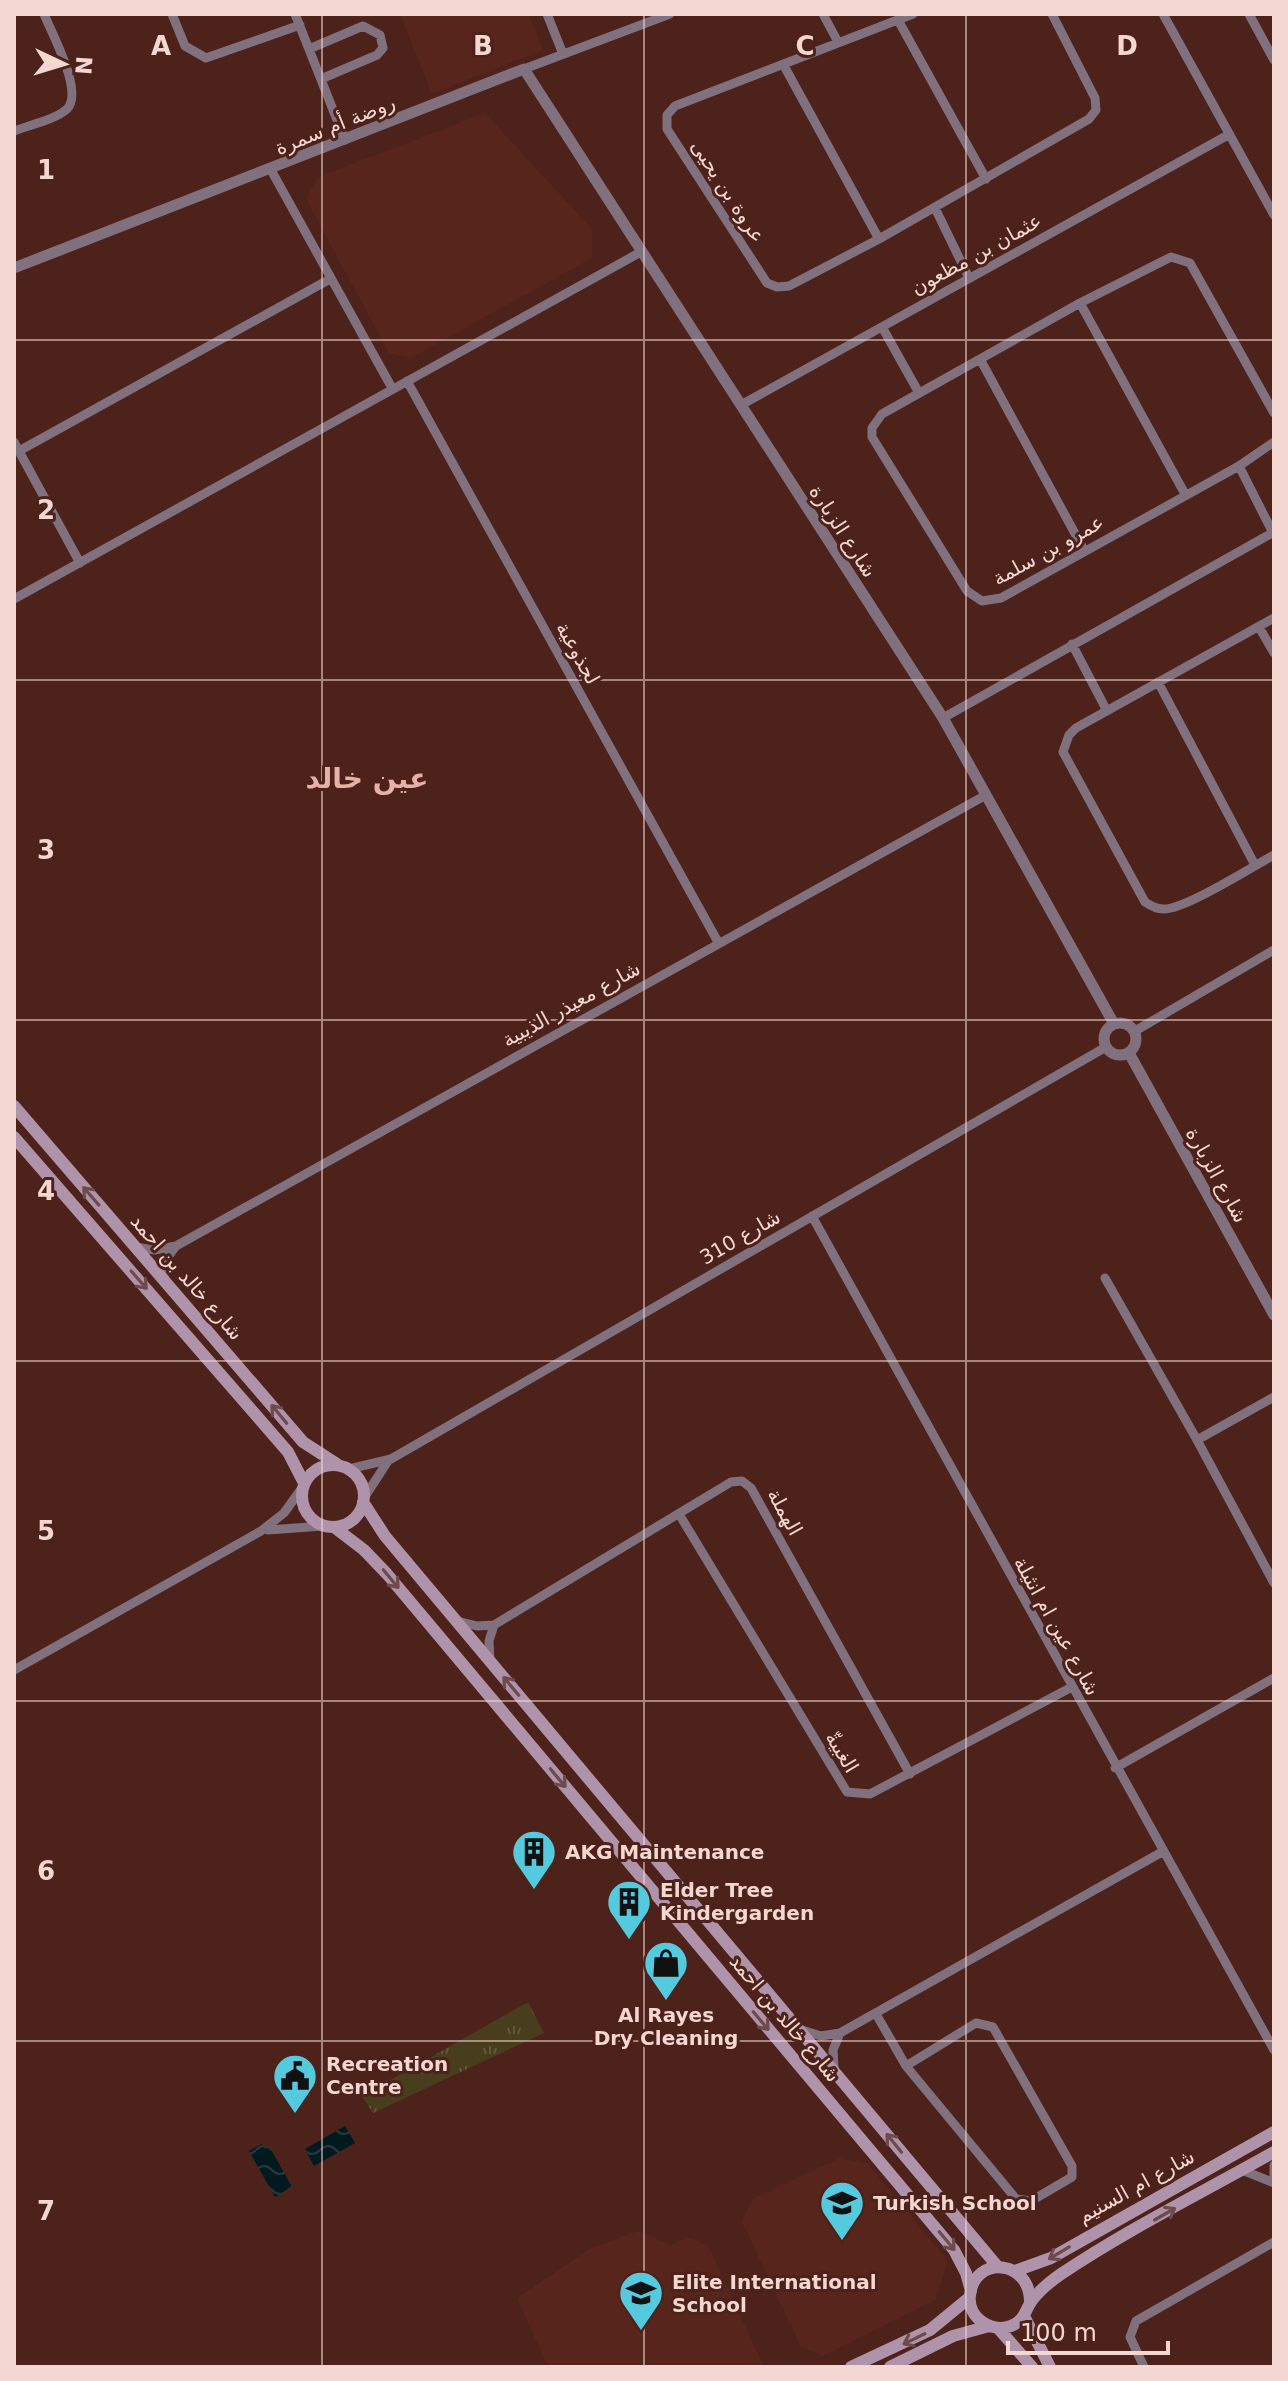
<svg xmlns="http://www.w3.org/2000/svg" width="1288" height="2381" viewBox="0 0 1288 2381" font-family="'DejaVu Sans','Noto Naskh Arabic',sans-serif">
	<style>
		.built { fill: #58251c }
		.park { fill: url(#park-tufts) }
		.water { fill: url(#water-waves) }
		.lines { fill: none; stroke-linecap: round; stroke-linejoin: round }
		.minor { stroke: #81707e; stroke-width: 9 }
		.tertiary { stroke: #81707e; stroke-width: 11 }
		.secondary { stroke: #af93aa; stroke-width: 12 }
		.oneway { stroke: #6f4a4c }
		.grid { fill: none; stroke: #f4d7d1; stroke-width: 2; stroke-opacity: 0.55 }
		.labels { text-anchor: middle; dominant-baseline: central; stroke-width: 6; stroke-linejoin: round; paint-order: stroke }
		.street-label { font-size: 20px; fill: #f4d7d1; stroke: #4c221a }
		.poi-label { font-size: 20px; font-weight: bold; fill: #f4d7d1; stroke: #4c221a; text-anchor: start }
		.district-label { font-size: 28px; font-weight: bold; fill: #e8b1a6; stroke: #4c221a }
		.grid-label { font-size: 26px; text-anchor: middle; font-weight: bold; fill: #f4d7d1; stroke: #4c221a; stroke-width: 6; stroke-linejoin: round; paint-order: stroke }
	</style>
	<defs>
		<pattern id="park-tufts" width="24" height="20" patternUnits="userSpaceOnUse" patternTransform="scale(2)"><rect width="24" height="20" fill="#483d1d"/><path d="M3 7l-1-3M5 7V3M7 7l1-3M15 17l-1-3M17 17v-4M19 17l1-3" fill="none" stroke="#63583d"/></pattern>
		<pattern id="water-waves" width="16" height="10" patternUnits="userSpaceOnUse" patternTransform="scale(2)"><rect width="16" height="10" fill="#011a1f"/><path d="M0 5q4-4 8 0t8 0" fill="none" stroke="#273b3e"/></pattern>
	</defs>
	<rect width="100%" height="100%" fill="#4c221a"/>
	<!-- built -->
	<path class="built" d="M400,14H529L543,50L432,94Z
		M485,113L592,229V258L411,358L389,353L306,199L318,177Z
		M840,2158L867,2163L948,2261L936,2299L822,2356L801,2347L742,2222L752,2199Z
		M638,2231L672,2245L687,2237L708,2245L764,2367H548L517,2298L591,2248Z"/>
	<!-- park -->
	<path class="park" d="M528,2002L544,2033L373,2113L362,2096Z"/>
	<!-- water -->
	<path class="water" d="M345,2126L355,2143L314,2166L305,2149Z
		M262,2144L265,2149L269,2146L292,2187L275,2197L249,2151Z"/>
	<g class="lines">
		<!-- minor -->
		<path class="minor" d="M172,14L185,46L206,58L300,25
			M295,14L345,140
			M547,14L563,54
			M823,14L838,42
			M913,14L675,106L667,115V129L767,283L777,287L789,286L879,239L1089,119L1096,110L1095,98L1052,14
			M1163,14L1274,215
			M1249,14L1274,60
			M898,20L986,179
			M309,49L363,26L380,35L383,48L377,55L321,79
			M783,64L879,239
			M524,69L670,14
			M14,131C29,125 55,120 67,109C84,92 52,34 44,14
			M271,170L392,388
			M935,208L969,278
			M1080,303L1185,494
			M882,327L919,393
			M980,359L1084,550
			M407,381L718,942
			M741,405L1228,135
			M1274,413L1190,263L1171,257L1080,303L882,414L872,428V437L967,591L982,601L1001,598L1239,466L1274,442
			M14,442L80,563
			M19,451L330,279
			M1239,466L1273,533
			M14,599L639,253
			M1274,618L1076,728L1069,735L1063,752L1145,902C1151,906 1156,909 1163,909C1184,910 1252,867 1274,855
			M1259,627L1274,653
			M1072,644L1107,711
			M1158,682L1255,865
			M943,718L1274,532
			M1135,1031L1274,950
			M812,1216L1274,2050
			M135,1247L155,1250L176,1246L986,795
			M1105,1278L1197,1440
			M164,1280L167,1258L176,1246
			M1274,1397L1197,1440L1274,1583
			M349,1469L391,1459L1106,1047
			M364,1498L388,1461
			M679,1514L847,1792L870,1794L1070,1688
			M268,1530L323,1526
			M457,1621L477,1626L494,1625L731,1482L742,1481L751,1488L910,1774
			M490,1661L489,1641L494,1625
			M14,1670L261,1531L284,1513L302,1488
			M1115,1768L1274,1678
			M876,2014L906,2066L1016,2199L1031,2201L1072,2177V2166L993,2027L976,2023L906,2066
			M802,2030L821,2036L840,2033L1162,1852
			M834,2068L833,2050L840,2033
			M1274,2165V2177
			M1242,2170L1274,2183
			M1144,2367L1130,2337L1136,2321L1274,2242"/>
		<!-- tertiary -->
		<path class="tertiary" d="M14,268L524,69L943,718L1114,1024
			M1104 1039a16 16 0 1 1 32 0a16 16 0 1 1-32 0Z
			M1129,1053L1274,1315"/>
		<!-- secondary -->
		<path class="secondary" d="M14,1106L303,1442L337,1464
			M14,1137L288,1452L304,1483
			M302 1496a31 31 0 1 1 62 0a31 31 0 1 1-62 0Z
			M363,1502L385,1536L998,2267
			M334,1527L364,1550L387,1574L954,2250L966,2273L971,2291
			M1015,2271L1051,2258L1274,2132
			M1030,2303C1031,2259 974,2255 970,2295C967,2318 991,2333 1011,2326C1025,2321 1025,2309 1033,2299C1041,2289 1051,2281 1061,2274C1128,2229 1203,2192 1274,2152
			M1024,2316L1050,2367
			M998,2328L1032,2367
			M851,2367L930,2330L969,2298
			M890,2367L953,2336L989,2326"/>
	</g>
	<!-- one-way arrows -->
	<defs><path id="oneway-shaft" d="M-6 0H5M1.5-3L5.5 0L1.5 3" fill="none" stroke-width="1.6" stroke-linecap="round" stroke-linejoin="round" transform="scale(2)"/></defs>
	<g class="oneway">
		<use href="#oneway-shaft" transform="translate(91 1196) rotate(-131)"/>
		<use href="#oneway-shaft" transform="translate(139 1280) rotate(49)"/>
		<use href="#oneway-shaft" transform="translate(279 1414) rotate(-130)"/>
		<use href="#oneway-shaft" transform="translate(391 1579) rotate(50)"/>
		<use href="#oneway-shaft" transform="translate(511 1686) rotate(-130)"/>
		<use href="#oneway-shaft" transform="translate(558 1778) rotate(50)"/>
		<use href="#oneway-shaft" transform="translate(761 2021) rotate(50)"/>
		<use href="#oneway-shaft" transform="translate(894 2143) rotate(-129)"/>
		<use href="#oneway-shaft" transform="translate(1165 2214) rotate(-30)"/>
		<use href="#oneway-shaft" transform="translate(947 2241) rotate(50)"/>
		<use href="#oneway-shaft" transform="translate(1059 2253) rotate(149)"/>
		<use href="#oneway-shaft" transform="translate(914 2339) rotate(154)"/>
	</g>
	<!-- grid -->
	<path class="grid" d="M322,14V2367M644,14V2367M966,14V2367M14,340H1274M14,680H1274M14,1020H1274M14,1361H1274M14,1701H1274M14,2041H1274"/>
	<!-- icons -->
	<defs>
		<g id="building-pin" transform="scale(2.3)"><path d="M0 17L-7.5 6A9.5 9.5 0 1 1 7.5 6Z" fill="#55cadf" stroke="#4c221a"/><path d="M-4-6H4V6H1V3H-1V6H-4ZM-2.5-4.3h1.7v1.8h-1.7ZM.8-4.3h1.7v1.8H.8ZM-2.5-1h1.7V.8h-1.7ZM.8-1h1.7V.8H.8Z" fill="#111"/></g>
		<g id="shop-pin" transform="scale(2.3)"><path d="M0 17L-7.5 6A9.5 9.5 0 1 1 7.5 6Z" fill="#55cadf" stroke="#4c221a"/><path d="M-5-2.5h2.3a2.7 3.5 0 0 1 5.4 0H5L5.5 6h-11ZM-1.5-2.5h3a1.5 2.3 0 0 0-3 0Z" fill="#111"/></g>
		<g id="civic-pin" transform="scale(2.3)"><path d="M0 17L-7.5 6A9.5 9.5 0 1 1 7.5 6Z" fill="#55cadf" stroke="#4c221a"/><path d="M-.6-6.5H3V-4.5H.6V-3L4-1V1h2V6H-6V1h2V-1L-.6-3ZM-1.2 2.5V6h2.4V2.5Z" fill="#111"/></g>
		<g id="school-pin" transform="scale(2.3)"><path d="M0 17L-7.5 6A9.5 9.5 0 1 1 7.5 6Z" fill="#55cadf" stroke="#4c221a"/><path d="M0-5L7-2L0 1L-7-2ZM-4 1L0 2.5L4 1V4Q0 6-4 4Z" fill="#111"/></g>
	</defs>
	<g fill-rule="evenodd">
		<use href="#building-pin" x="534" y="1852"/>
		<use href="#building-pin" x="629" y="1902"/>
		<use href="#shop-pin" x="666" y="1963"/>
		<use href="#civic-pin" x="295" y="2076"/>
		<use href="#school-pin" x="842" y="2203"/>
		<use href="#school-pin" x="641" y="2293"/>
	</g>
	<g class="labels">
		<!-- street labels -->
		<g class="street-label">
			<text transform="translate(335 125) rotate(-22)">روضة أم سمرة</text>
			<text transform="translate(728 191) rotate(57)">عروة بن يحيى</text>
			<text transform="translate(976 254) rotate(-29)">عثمان بن مظعون</text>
			<text transform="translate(843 531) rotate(57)">شارع الزبارة</text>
			<text transform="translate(1048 550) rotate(-29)">عمرو بن سلمة</text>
			<text transform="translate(578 653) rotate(61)">لجذوعية</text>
			<text transform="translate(571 1004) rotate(-29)">شارع معيذر الذيبية</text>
			<text transform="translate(1217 1175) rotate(61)">شارع الزبارة</text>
			<text transform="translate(740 1237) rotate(-30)">شارع 310</text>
			<text transform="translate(187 1277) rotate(49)">شارع خالد بن احمد</text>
			<text transform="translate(785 1512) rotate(61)">الهملة</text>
			<text transform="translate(1057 1626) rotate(61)">شارع عين ام انثيلة</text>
			<text transform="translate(842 1752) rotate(59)">الغبيةّ</text>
			<text transform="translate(785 2018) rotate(50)">شارع خالد بن احمد</text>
			<text transform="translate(1136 2186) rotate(-29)">شارع ام السنيم</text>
		</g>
		<!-- poi labels -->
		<g class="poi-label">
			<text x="565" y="1852">AKG Maintenance</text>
			<text x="660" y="1890">Elder Tree<tspan x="660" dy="23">Kindergarden</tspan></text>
			<text x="666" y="2015" text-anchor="middle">Al Rayes<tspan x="666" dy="23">Dry Cleaning</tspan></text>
			<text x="326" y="2064">Recreation<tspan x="326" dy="23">Centre</tspan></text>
			<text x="873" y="2203">Turkish School</text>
			<text x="672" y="2282">Elite International<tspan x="672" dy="23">School</tspan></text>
		</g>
		<!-- district labels -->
		<g class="district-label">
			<text x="367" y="778">عين خالد</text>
		</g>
	</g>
	<g class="grid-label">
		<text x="161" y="55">A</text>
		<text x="483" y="55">B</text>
		<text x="805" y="55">C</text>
		<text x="1127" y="55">D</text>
		<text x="46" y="179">1</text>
		<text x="46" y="519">2</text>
		<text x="46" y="859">3</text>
		<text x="46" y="1200">4</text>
		<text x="46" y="1540">5</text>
		<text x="46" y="1880">6</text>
		<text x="46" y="2220">7</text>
	</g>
	<!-- border -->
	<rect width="1288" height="2381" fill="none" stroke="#f4d7d1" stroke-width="32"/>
	<!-- north arrow -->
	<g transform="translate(64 64) rotate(94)" stroke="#4c221a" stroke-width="6" paint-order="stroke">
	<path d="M0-6L14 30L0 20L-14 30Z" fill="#f4d7d1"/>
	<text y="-12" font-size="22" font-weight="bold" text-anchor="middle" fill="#f4d7d1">N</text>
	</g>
	<!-- scale -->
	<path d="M1008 2341v12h160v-12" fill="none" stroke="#f4d7d1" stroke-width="4"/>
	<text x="1020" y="2341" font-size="24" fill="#f4d7d1" stroke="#4c221a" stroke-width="6" paint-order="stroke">100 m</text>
</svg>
